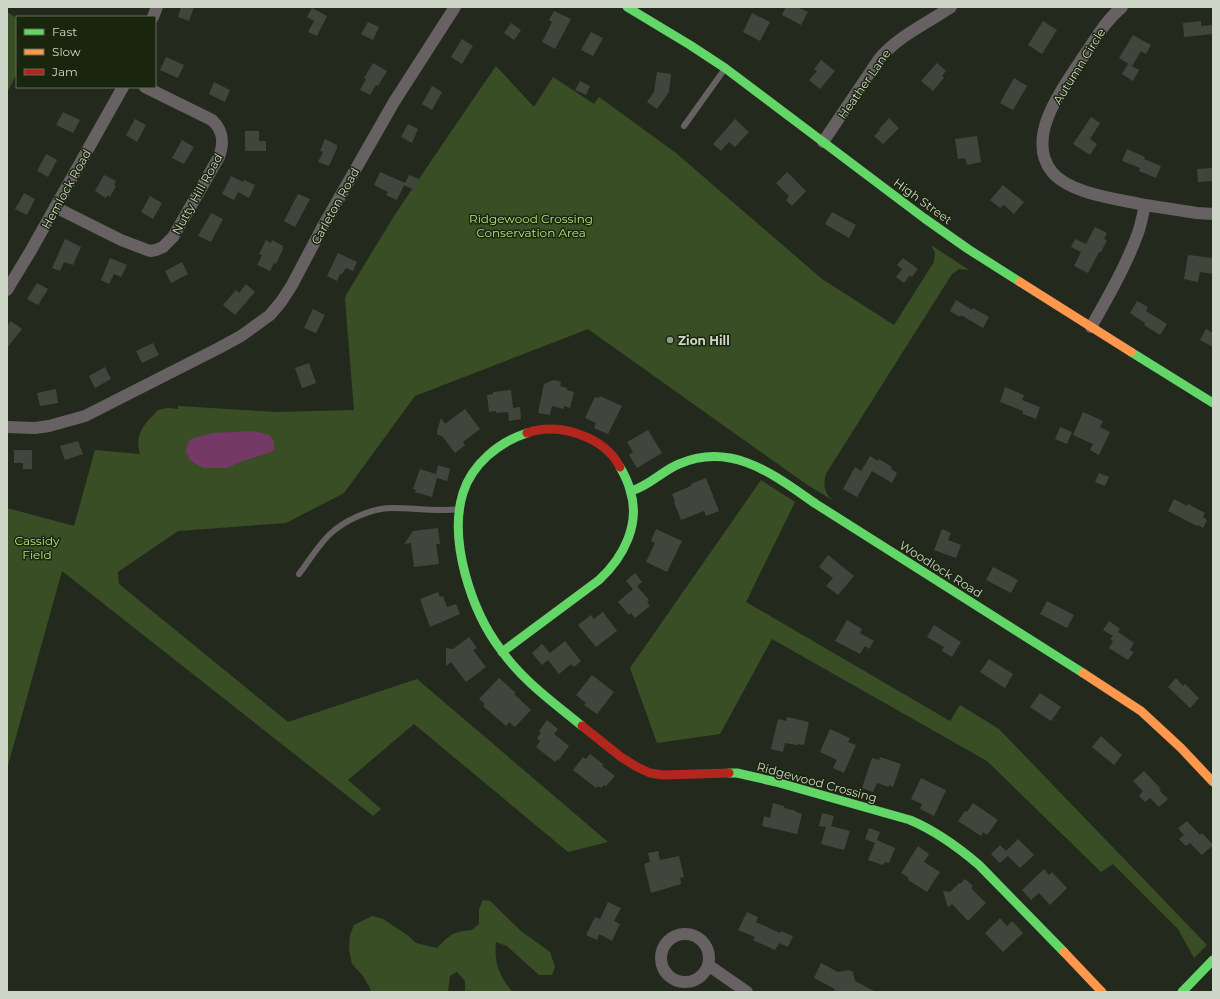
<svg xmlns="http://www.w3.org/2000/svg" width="1220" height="999" viewBox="0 0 1220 999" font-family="Montserrat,sans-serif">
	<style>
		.green { fill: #3a4e26 }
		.water { fill: #743967 }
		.building { fill: #41463c }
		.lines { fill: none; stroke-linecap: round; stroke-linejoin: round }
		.lane { stroke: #686164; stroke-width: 6 }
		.street { stroke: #686164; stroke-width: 12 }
		.fast { stroke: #63d668; stroke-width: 9 }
		.slow { stroke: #ff974d; stroke-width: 9 }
		.jam { stroke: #b3261e; stroke-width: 9 }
		.poi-dot { fill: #929a8c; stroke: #1a250e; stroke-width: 1.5 }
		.labels { text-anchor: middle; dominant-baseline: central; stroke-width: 3; stroke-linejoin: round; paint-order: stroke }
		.street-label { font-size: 12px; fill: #ced6c7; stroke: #1a250e }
		.park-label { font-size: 12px; fill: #b2e57e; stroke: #1a250e }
		.poi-label { font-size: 12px; font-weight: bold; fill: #ced6c7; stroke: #1a250e; text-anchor: start }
	</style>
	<rect width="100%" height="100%" fill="#232a1d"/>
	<!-- green -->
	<path class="green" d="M7,12L17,18V73L7,93Z
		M496,66L534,107L553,77L594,104L599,97L676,153L822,279L894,325L934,262L935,253L931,245L969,270L959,269L952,274L827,472C822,483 824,494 834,501L806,484L588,329L415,396L344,493L286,523L178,531L118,572L119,584L288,722L417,679L608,842L568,852L414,724L348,780L381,809L373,816L62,571L7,769V508L74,526L95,450L140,454C134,433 145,424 158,410L168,408L178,409V406L276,412L354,410L345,299L346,295L394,216L448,136Z
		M761,480L795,502L746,602L950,721L960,705L999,729L1207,945L1194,958L1178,929L1113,864L1101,872L987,761L772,639L720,734L657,743L630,668Z
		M483,900L490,901L521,931L550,952L555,967L552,975H539L507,946L496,942C494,963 499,977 513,992H465V981L457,972L450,976L448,992H371L370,988L363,976L352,964L349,949L350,935L354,925L372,916L383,919L407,935L416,943L437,948C451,934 452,932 472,930L479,924V909Z"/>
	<!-- water -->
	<path class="water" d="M253,431L269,435L274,441V450L268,453L243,461L226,468H203L190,460L186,452L187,445L191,439L213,433Z"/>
	<!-- building -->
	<path class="building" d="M181,7H194L189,21L178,17Z
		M786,7H797L808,12L801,25L782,15Z
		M312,8L327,16L317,36L308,32L314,21L307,17Z
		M554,11L571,19L555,49L542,42L552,22L549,20Z
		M752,13L770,22L760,41L743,32Z
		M1043,21L1057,30L1042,54L1028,45Z
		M1201,21V26L1213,25V34L1184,37L1183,23Z
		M368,22L379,27L373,40L361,34Z
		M511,23L521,30L514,40L504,33Z
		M591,32L603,38L593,56L581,50Z
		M1133,35L1151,45L1146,54L1141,51L1132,66L1119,58Z
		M462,39L473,46L462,64L451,57Z
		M166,57L184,65L178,78L160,70Z
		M821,60L835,71L820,89L809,80L817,71L814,69Z
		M373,63L387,71L378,86L376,85L370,95L360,90L366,79L364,78Z
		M937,63L946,71L942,76L944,78L933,91L921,81Z
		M1128,64L1139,70L1133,81L1122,74Z
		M657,72L671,74L669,92L657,109L647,102L654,92Z
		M1014,78L1027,86L1013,110L1000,103Z
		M580,81L590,86L586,95L575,90Z
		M214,82L230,90L225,102L209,94Z
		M432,86L442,92L432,110L422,104Z
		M63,112L80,120L73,133L56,125Z
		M1091,117L1100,123L1090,139L1097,144L1090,155L1073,144Z
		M889,118L899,128L883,144L874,136L880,130L879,129Z
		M135,119L146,125L137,142L126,135Z
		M735,119L749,132L735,147L729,142L721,151L713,144Z
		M408,124L418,129L412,143L401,137Z
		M245,131H259V141H266V151H245Z
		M977,136L981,162L967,165L965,158L958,159L955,139Z
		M325,139L337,145V148L329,166L318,162L323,152L320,151Z
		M182,140L194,147L184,164L172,158Z
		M1127,149L1145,157L1144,159L1161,166L1156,178L1139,171L1140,168L1122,161Z
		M46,154L57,160L48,177L37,171Z
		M1213,168V181L1198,182L1197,169Z
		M380,172L405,183L397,200L386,195L388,192L374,185Z
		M787,172L806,191L792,206L786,200L789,196L776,183Z
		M104,175L116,181L114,185L116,186L110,197L108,195L106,198L95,191Z
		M409,175L419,179L414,190L404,185Z
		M231,176L243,182L244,180L255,185L249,198L238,192L234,200L222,194Z
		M1003,185L1024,202L1014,214L1004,205L1000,208L990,200Z
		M24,193L35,199L27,215L15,209Z
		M298,194L310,199L295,227L284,221Z
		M150,196L162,203L153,219L141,212Z
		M832,212L856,225L849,238L825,224Z
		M211,213L223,219L211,242L198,236Z
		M1095,227L1107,233L1104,239L1107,240L1101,252H1099L1088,273L1074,266L1081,252L1071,247L1075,239L1086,244Z
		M65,239L81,247L73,265L64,262L60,271L52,268Z
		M266,240L271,243L272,240L283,246L282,248L283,249L276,264L274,263L270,271L257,265L262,255L259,254Z
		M338,253L357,262L353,271L346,268L342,274H340L337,281L327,276Z
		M1188,255L1213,258V274L1200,272L1198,282L1184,279Z
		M110,258L127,265L121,277L114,274L109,284L101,280Z
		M903,258L918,269L912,277L910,275L904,283L896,277L902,269L897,265Z
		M182,262L188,274L171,283L165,271Z
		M37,283L48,289L38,305L27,299Z
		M246,284L255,292L235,315L223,305L236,290L239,293Z
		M956,300L972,310L973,308L989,317L983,328L961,315L960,317L950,311Z
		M1137,301L1148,307L1146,311L1167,324L1160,335L1144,325L1145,323L1130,313Z
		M313,309L325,315L316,333L304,328Z
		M11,321L22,329L7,348V326Z
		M1206,329L1213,333V347L1200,340Z
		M153,343L159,355L142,363L136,351Z
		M309,363L316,383L302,388L295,368Z
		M105,367L111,379L95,388L89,376Z
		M554,380L561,382L560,386L567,388V390L574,392L570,408L564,406V409L552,406L550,415L538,413L544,384Z
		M1005,387L1024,395L1022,400L1040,407L1036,419L1023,414V411L1000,402Z
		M56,389L58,403L40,406L37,393Z
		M511,390L513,408L520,407L521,419L509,421L508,412L496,413V411L489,412L487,395L493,394V392Z
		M600,396L622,406L608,434L594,428L596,423L585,418L595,397L599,398Z
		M465,409L480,429L463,442L465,445L455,453L443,437L437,434V431L441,418L445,424Z
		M1083,412L1103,421L1100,427L1110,432L1099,455L1090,450L1093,444L1073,435Z
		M1060,427L1072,432L1067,444L1055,439Z
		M648,430L662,453L637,468L629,455L633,452L627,442Z
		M78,441L83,454L65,460L60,446Z
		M14,450H32V469H23V463H14Z
		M870,456L878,461L879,459L892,467L891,469L897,473L892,483L872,471L857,497L843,489L855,467L861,471Z
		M438,465L450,469L447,481L437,478L432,497L415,492L416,490L413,489L420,469L436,474Z
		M1099,473L1109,477L1105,486L1095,482Z
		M706,478L719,511L706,516L704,511L681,520L674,502L675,501L672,494L691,486V484Z
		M1174,499L1187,506L1188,504L1205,513L1203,517L1207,520L1203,528L1198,525L1197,526L1168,511Z
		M438,528L440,544H436L439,564L414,567L411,543L404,544L413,531Z
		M656,529L682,541L667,572L646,562L655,543L651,541Z
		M942,529L951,533L948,540L961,545L956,558L934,550Z
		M828,555L854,576L838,595L826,586L833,578L819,567Z
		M993,567L1018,580L1011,593L986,580Z
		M635,573L642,582L637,586L649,600L647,602L650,606L635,618L631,613L629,615L618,602L633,589L626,581Z
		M438,592L440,597L443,596L447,607L456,604L460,614L430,627L420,599Z
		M1047,601L1074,615L1067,628L1040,614Z
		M603,612L617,631L596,647L578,625L591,615L594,619Z
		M847,620L862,629L860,633L874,641L869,649L865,646L860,654L835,641Z
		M1109,621L1120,629L1118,632L1134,643L1130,650L1134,652L1128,660L1109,648L1113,641L1110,639L1113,636L1103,630Z
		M934,625L961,642L952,657L942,651L944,647L927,637Z
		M469,637L477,648L473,650L486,667L466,682L451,662L446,666V648L453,649Z
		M565,641L581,661L574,667L571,664L559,674L548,660L542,665L532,653L542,644L550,653Z
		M989,659L1013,674L1005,688L980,672Z
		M592,675L614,692L597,714L584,705L586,703L576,695Z
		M499,678L516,693L514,694L531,710L515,727L509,722L506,726L483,706L485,704L479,699Z
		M1176,678L1183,686L1185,684L1199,698L1190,708L1168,687Z
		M1040,693L1061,707L1051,721L1030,707Z
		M787,717L809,722L804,745L798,744L797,745L785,743L783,752L771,749L778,719L786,721Z
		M547,720L558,729L554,734L569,746L558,761L557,759L555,762L536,747L540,741L537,738L541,733L539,731Z
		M830,729L850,738L848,742L856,745L844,773L833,768L837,760L820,752Z
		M1101,736L1122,755L1114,765L1092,747Z
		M590,754L603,764L602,766L615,776L606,786L604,785L601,788L598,786L596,788L573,770L583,757L586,759Z
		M880,757L901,764L893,787L889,785V787L877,783L873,792L862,788L872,758L879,760Z
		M1144,771L1161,789L1159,790L1168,799L1159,807L1150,798L1145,802L1139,796L1143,791L1133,781Z
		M921,778L946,790L934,816L920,809L922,804L911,799Z
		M773,803L784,806V808L796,811V812L802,814L797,834L762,826L764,816L770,818Z
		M973,803L998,820L987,835L983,832L981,836L958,821L965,811L967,812Z
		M822,813L834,816L831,826L850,831L844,850L821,844L826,827L819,826Z
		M1187,821L1200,835L1202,833L1213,845L1202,855L1190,843L1186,846L1179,839L1184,835L1178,828Z
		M869,828L880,832L877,840L895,848L889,863L885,862L883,865L868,860L875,843L865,839Z
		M1018,839L1034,855L1020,868L1008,856L1000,863L991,854L1000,845L1006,851Z
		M918,846L929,854L924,862L940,872L927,892L908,880L909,878L901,873Z
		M658,851L660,860L679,856L684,877L680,878L681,884L651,893L644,864L650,862L648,853Z
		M1044,869L1049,875L1052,872L1067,888L1050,905L1039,893L1031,900L1022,890Z
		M965,879L973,886L971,888L986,903L968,921L952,904L948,908L943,891L950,892L959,883L960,884Z
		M608,902L621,908L614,921L620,924L612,941L599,934L597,940L586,935L595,917L600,919Z
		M747,912L758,917L756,922L780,933L781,931L793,936L788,947L779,943L775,950L753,940L755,937L738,930Z
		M1000,918L1007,926L1012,921L1023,933L1003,952L985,933Z
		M821,963L838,972L849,970L853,972L855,981L876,992H833L835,989L814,978Z"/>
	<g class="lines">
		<!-- lane -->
		<path class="lane" d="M684,126L724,70
			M299,574C309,561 317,547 329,535C343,521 371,508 392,508C415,508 436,512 459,509"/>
		<!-- street -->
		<path class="street" d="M153,17L157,7
			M823,142L879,59C898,36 926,24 951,7
			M1145,205L1197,213L1213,214
			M55,207L121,240L150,251L156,250L163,247L173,237L219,157C224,143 224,131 212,120L145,87
			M7,290L30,252L123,87
			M1091,327C1108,297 1126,266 1138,233C1141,224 1143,214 1145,205C1118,199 1070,194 1052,172C1024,137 1064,86 1083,57C1095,40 1105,21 1122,7
			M7,427L35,428L49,426L85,416L219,348L241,336L270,315L281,302L292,285L322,228L394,102L455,7
			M661 958a24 24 0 1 1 48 0a24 24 0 1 1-48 0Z
			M708,965L747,992"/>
		<!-- fast -->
		<path class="fast" d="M627,7L690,45L725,68L924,218L968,249L1020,282
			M1131,352L1213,403
			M527,433C499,442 472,464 463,493C448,541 472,612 501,650C523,681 553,702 582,726
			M631,491C649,486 662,471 679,464C732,441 774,475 816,504L1083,673
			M502,652L599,580C624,557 641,523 630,490C628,481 624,474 620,467
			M729,773H737L776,782L910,820C936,831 958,847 979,865L1064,952
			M1182,992L1213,960"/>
		<!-- slow -->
		<path class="slow" d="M1020,282L1131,352
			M1083,673L1141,711L1181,748L1213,782
			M1064,952L1102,992"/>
		<!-- jam -->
		<path class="jam" d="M527,433C558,422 604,436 620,467
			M582,726L621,757L637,767L650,773L663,775L729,773"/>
	</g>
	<!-- markers -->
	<circle class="poi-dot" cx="670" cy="340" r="4"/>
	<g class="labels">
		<!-- street labels -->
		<g class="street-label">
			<text transform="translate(1079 66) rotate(-58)">Autumn Circle</text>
			<text transform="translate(864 84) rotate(-55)">Heather Lane</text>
			<text transform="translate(66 189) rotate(-61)">Hemlock Road</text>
			<text transform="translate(197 194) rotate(-61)">Nutty Hill Road</text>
			<text transform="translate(923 201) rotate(36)">High Street</text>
			<text transform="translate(335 206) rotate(-61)">Carleton Road</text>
			<text transform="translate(941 569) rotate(32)">Woodlock Road</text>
			<text transform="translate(817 782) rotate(15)">Ridgewood Crossing</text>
		</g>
		<!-- park labels -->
		<g class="park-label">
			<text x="531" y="218">Ridgewood Crossing<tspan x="531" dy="14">Conservation Area</tspan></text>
			<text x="37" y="540">Cassidy<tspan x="37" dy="14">Field</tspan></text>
		</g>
		<!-- poi labels -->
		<g class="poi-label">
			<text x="678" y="340">Zion Hill</text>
		</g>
	</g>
	<!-- border -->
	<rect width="1220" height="999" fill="none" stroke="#ced6c7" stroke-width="16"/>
	<!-- legend -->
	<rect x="16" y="16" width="140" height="72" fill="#1a250e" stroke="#626c58"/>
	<rect x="24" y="29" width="20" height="6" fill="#63d668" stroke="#626c58"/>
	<text x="52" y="36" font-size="12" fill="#ced6c7">Fast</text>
	<rect x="24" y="49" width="20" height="6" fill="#ff974d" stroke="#626c58"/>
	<text x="52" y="56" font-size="12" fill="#ced6c7">Slow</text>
	<rect x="24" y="69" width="20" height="6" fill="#b3261e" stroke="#626c58"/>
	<text x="52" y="76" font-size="12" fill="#ced6c7">Jam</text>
</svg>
